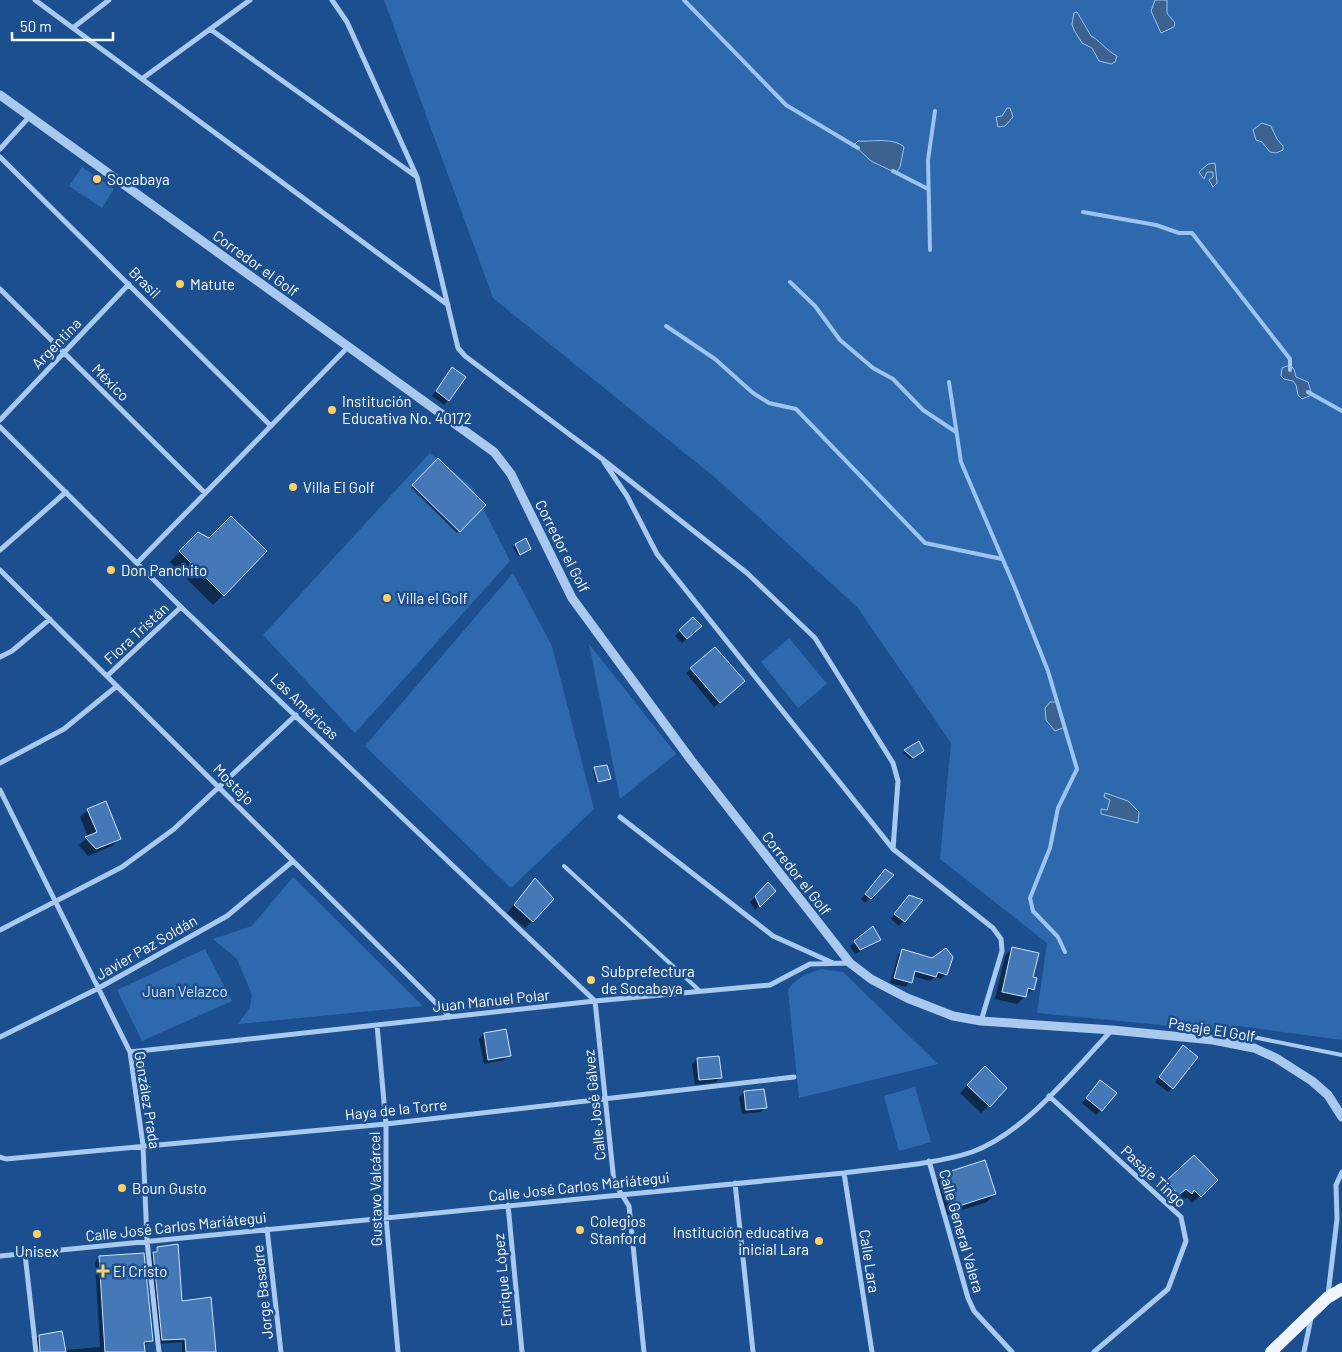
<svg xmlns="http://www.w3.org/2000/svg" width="1342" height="1352" viewBox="0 0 1342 1352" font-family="Barlow,sans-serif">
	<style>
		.green { fill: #2e69ad }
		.water { fill: #3c6290; stroke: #9cc4f0 }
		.shadow { fill: #0007 }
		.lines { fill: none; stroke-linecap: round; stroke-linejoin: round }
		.stream { stroke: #9cc4f0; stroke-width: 4 }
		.building { fill: #4478b7; stroke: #cfe3fa }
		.service { stroke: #a9c9ee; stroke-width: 4 }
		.minor { stroke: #a9c9ee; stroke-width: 5 }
		.tertiary { stroke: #a9c9ee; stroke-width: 9 }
		.primary { stroke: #f0f6ff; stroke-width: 12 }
		.poi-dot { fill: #ffd166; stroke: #1b4f8f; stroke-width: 2 }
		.labels { text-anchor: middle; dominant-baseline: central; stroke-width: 5; stroke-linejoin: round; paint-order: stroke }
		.poi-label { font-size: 15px; fill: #fff; stroke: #1b4f8f; text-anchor: start }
		.street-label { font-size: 15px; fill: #fff; stroke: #1b4f8f }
		.park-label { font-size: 15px; fill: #cfe3fa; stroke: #1b4f8f }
	</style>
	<rect width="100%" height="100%" fill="#1b4f8f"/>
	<!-- green -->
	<path class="green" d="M384,0H1342V1040L1238,1026L1213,1030L1037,1013L1047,943L940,859L951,743L857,607L718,480L493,298Z
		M82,167L114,189L102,208L69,186Z
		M430,453L472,487L510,561L355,733L263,635Z
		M513,573L552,646L594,809L511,888L365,746Z
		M789,638L827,684L798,708L761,662Z
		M589,644L676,754L620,799Z
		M293,877L423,1006L238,1024L250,1007L252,995L237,959L213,939L252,926Z
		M205,949L232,1001L142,1041L117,990Z
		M822,969L843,972L938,1064L799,1098L788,990C797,977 807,973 822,969Z
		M915,1087L931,1142L899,1151L884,1096Z"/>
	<!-- water -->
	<path class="water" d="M1155,0H1167V13L1175,23L1174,27L1161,33L1151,11Z
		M1077,12L1091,36C1098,39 1107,51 1117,56L1115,62L1111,64L1099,61L1092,48L1082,43L1074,30L1072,24L1074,13Z
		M1007,108H1010L1013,117L1005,126L998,127L996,117L1002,116Z
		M1262,123L1271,126L1277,139L1283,146V150L1276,153L1270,152L1262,142L1256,140L1253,130Z
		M858,141C872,142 893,137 904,147L900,167L896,173L871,161L854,145Z
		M1215,163L1217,183L1213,187L1209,180L1213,177V172H1207L1204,179L1199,172L1208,164Z
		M1290,365L1294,369L1296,377L1308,382L1312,395L1302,399L1298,395L1296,385L1293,381L1284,379L1281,376L1282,368Z
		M1050,702H1057L1065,727L1055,731L1046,720L1045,708Z
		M1105,793L1128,801L1139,812L1138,823L1101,814V809L1107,810L1110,800L1104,797Z"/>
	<!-- shadow -->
	<path class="shadow" d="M448,374V400L444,405L432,396Z
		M438,460L484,505L457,533L411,488Z
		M198,534L209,540L266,551L213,605L170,562Z
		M525,540L528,551L518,556L513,547Z
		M693,618L700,626L682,643L675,636Z
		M691,669L739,686L714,707L686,673Z
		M918,743L921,753L910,759L903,753Z
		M595,768L609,778L596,783L593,770Z
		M88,810L120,838L112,846L88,856L79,845L88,837L80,817Z
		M881,875H892L865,903L861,899Z
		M535,880L532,921L525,928L507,913Z
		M768,884L775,891L755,910L750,902Z
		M921,900L899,926L891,919L905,901Z
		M879,940L875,944L855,954L850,946L855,942Z
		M1012,948L1032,978L1033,989L1017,1004L995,999L1005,956Z
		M903,950L946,974L941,979L935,977L930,981L912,976L906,987L890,983L898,955Z
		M505,1031L509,1055L504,1060L484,1064L479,1039L484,1034Z
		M1179,1052L1172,1088L1168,1092L1155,1082Z
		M718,1057L720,1077L716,1082L695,1085L692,1064L697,1059Z
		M985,1068L1006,1088L981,1113L960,1093Z
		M1096,1087L1115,1094L1096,1115L1082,1103Z
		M744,1093L765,1107L761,1112L742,1114L739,1097Z
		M1194,1156L1216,1180L1192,1203L1187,1197L1183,1201L1178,1195L1171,1202L1160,1190Z
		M943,1175L995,1194L987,1202L946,1215L935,1183Z
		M157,1248L181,1302L214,1352H182V1342L158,1344L149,1257Z
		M99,1257L152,1341L143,1346L144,1352H36L34,1341L39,1336L64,1350L100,1347L95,1262Z"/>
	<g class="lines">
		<!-- stream -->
		<path class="stream" d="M684,0L786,105L858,148
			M893,171L928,189
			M1083,212L1156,225L1179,233H1192L1290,359V370
			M930,250L928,160L935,111
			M790,282L815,306L840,340L873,368L893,379L923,410L956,432
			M666,326L715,359L753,393L769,403L796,409L925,543L1002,559
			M949,382L961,462L1015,588L1048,671L1077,769L1058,808L1050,848L1030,898L1033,911L1058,937L1065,952
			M1308,392L1342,411"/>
	</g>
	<!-- building -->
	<path class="building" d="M452,367L466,377L449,401L436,391Z
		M438,458L486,505L460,532L412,485Z
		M231,516L267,551L224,596L179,551L198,532L209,538Z
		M526,538L531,549L520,555L515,544Z
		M693,617L702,626L687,639L679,630Z
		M715,647L745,681L720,703L690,668Z
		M919,741L924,751L913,758L904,750Z
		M607,765L611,779L598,782L594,767Z
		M106,801L121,839L96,849L85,837L97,832L87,809Z
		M885,869L894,875L871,899L865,894Z
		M535,878L554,899L533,922L514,905Z
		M768,882L776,891L760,907L755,896Z
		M909,895L923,900L905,922L894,914Z
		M873,926L881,940L860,950L854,941Z
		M1012,947L1039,953L1033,977L1037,978L1034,990L1028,988L1026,997L1002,992Z
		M946,948L953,957L947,975L938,972L936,977L915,971L912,983L894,978L902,949L932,958Z
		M506,1029L511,1056L488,1060L484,1033Z
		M1183,1045L1198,1057L1173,1089L1159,1077Z
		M719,1056L722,1078L699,1080L697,1058Z
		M985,1066L1007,1088L990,1107L967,1085Z
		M1100,1080L1117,1093L1102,1111L1086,1098Z
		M764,1089L767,1108L746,1110L744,1091Z
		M1194,1155L1218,1180L1201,1197L1194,1190L1192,1194L1186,1189L1179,1195L1166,1181Z
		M985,1160L996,1194L953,1208L942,1174Z
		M178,1244L182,1301L211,1297L216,1352H186L185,1339L162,1340L153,1252H157V1247Z
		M144,1253L153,1341L144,1342L145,1352H105L99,1256Z
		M62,1331L66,1352H40L39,1335Z"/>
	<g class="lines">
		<!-- service -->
		<path class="service" d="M564,866L700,991
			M1248,1036L1342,1055"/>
		<!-- minor -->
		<path class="minor" d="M35,0L448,305
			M332,0L347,22L417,177L458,348L465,356L601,458L747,573L815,638L893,763L898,781L893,849
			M74,27L109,0
			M210,29L417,177
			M143,78L250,0
			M0,149L30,116
			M0,157L271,426
			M0,289L205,493
			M0,420L129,284
			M0,427L181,607L595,1001
			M604,462L627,496L657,554L893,849L993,928L1001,939L1002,951L981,1021
			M0,550L66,492
			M137,563L348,347
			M0,570L450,1017
			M0,657L12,651L50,619
			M107,676L181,607
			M0,763L64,729L117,686
			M0,790L130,1052L143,1145L147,1241L159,1352
			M620,817L773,936L833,963
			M0,930L122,867L174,829L296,715
			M595,1001L614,1182L629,1206L644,1352
			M377,1025L386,1124V1217L398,1352
			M0,1037L97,989L227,916L293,861
			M130,1052L595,1001L770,985L810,964L850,963
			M1049,1096L1181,1217L1186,1241L1168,1289L1094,1352
			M0,1157L6,1159L386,1124L794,1077
			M929,1161L968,1298L974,1311L1012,1352
			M844,1173L872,1352
			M735,1183L753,1352
			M508,1205L522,1352
			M267,1229L281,1352
			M25,1254L36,1352
			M0,1256L844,1173C881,1168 937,1164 972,1152C1026,1132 1073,1071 1112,1030
			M1328,1295L1337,1219L1336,1185L1342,1172
			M1304,1352L1311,1318"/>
		<!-- tertiary -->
		<path class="tertiary" d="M0,95L494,452L511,474L572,598L691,760L850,963L871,979L907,998L953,1016L981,1021L1112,1030L1213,1040L1254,1048L1276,1058L1312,1081L1328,1095L1342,1117"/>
		<!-- primary -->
		<path class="primary" d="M1271,1352L1327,1298L1342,1289"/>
	</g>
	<!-- markers -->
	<g class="poi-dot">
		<circle cx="97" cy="179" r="5"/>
		<circle cx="180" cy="284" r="5"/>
		<circle cx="332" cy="410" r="5"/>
		<circle cx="293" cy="487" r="5"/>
		<circle cx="111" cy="570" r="5"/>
		<circle cx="387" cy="598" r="5"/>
		<circle cx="591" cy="980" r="5"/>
		<circle cx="122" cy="1188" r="5"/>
		<circle cx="580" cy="1230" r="5"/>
		<circle cx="37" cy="1234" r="5"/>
		<circle cx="819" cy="1241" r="5"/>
		<path d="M100.5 1263.5h5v5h5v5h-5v5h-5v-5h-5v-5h5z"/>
	</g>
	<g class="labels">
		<!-- poi labels -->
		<g class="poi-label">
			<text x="107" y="179">Socabaya</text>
			<text x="190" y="284">Matute</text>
			<text x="342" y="401">Institución<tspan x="342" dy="17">Educativa No. 40172</tspan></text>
			<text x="303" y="487">Villa El Golf</text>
			<text x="121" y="570">Don Panchito</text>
			<text x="397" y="598">Villa el Golf</text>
			<text x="601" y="971">Subprefectura<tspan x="601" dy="17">de Socabaya</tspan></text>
			<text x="132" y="1188">Boun Gusto</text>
			<text x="590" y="1221">Colegios<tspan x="590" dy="17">Stanford</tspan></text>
			<text x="809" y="1232" text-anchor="end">Institución educativa<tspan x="809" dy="17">inicial Lara</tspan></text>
			<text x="37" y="1251" text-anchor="middle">Unisex</text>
			<text x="113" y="1271">El Cristo</text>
		</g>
		<!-- street labels -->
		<g class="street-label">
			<text transform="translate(256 263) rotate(36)">Corredor el Golf</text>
			<text transform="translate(145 282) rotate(45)">Brasil</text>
			<text transform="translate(56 343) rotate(-46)">Argentina</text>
			<text transform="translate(111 382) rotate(45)">México</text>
			<text transform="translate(563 546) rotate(63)">Corredor el Golf</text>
			<text transform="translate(136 633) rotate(-43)">Flora Tristán</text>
			<text transform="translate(305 706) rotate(44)">Las Américas</text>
			<text transform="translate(234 784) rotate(45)">Mostajo</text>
			<text transform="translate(797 873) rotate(52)">Corredor el Golf</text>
			<text transform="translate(146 947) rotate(-30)">Javier Paz Soldán</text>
			<text transform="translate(491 1000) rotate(-6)">Juan Manuel Polar</text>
			<text transform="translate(1212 1029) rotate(9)">Pasaje El Golf</text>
			<text transform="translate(148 1100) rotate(81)">González Prada</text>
			<text transform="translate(594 1105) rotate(-96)">Calle José Gálvez</text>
			<text transform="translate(396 1109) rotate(-6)">Haya de la Torre</text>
			<text transform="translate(1154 1176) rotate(43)">Pasaje Tingo</text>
			<text transform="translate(579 1186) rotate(-6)">Calle José Carlos Mariátegui</text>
			<text transform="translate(375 1189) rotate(-91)">Gustavo Valcárcel</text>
			<text transform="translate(176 1226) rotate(-6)">Calle José Carlos Mariátegui</text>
			<text transform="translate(962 1231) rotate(74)">Calle General Valera</text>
			<text transform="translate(870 1261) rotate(81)">Calle Lara</text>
			<text transform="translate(502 1280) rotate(-95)">Enrique López</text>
			<text transform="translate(262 1292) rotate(-96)">Jorge Basadre</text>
		</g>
		<!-- park labels -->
		<g class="park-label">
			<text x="185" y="991">Juan Velazco</text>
		</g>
	</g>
	<!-- scale -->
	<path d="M12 32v8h101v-8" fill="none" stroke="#ffffff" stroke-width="2.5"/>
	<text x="20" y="32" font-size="15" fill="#ffffff" stroke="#1b4f8f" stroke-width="4" paint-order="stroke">50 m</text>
</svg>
